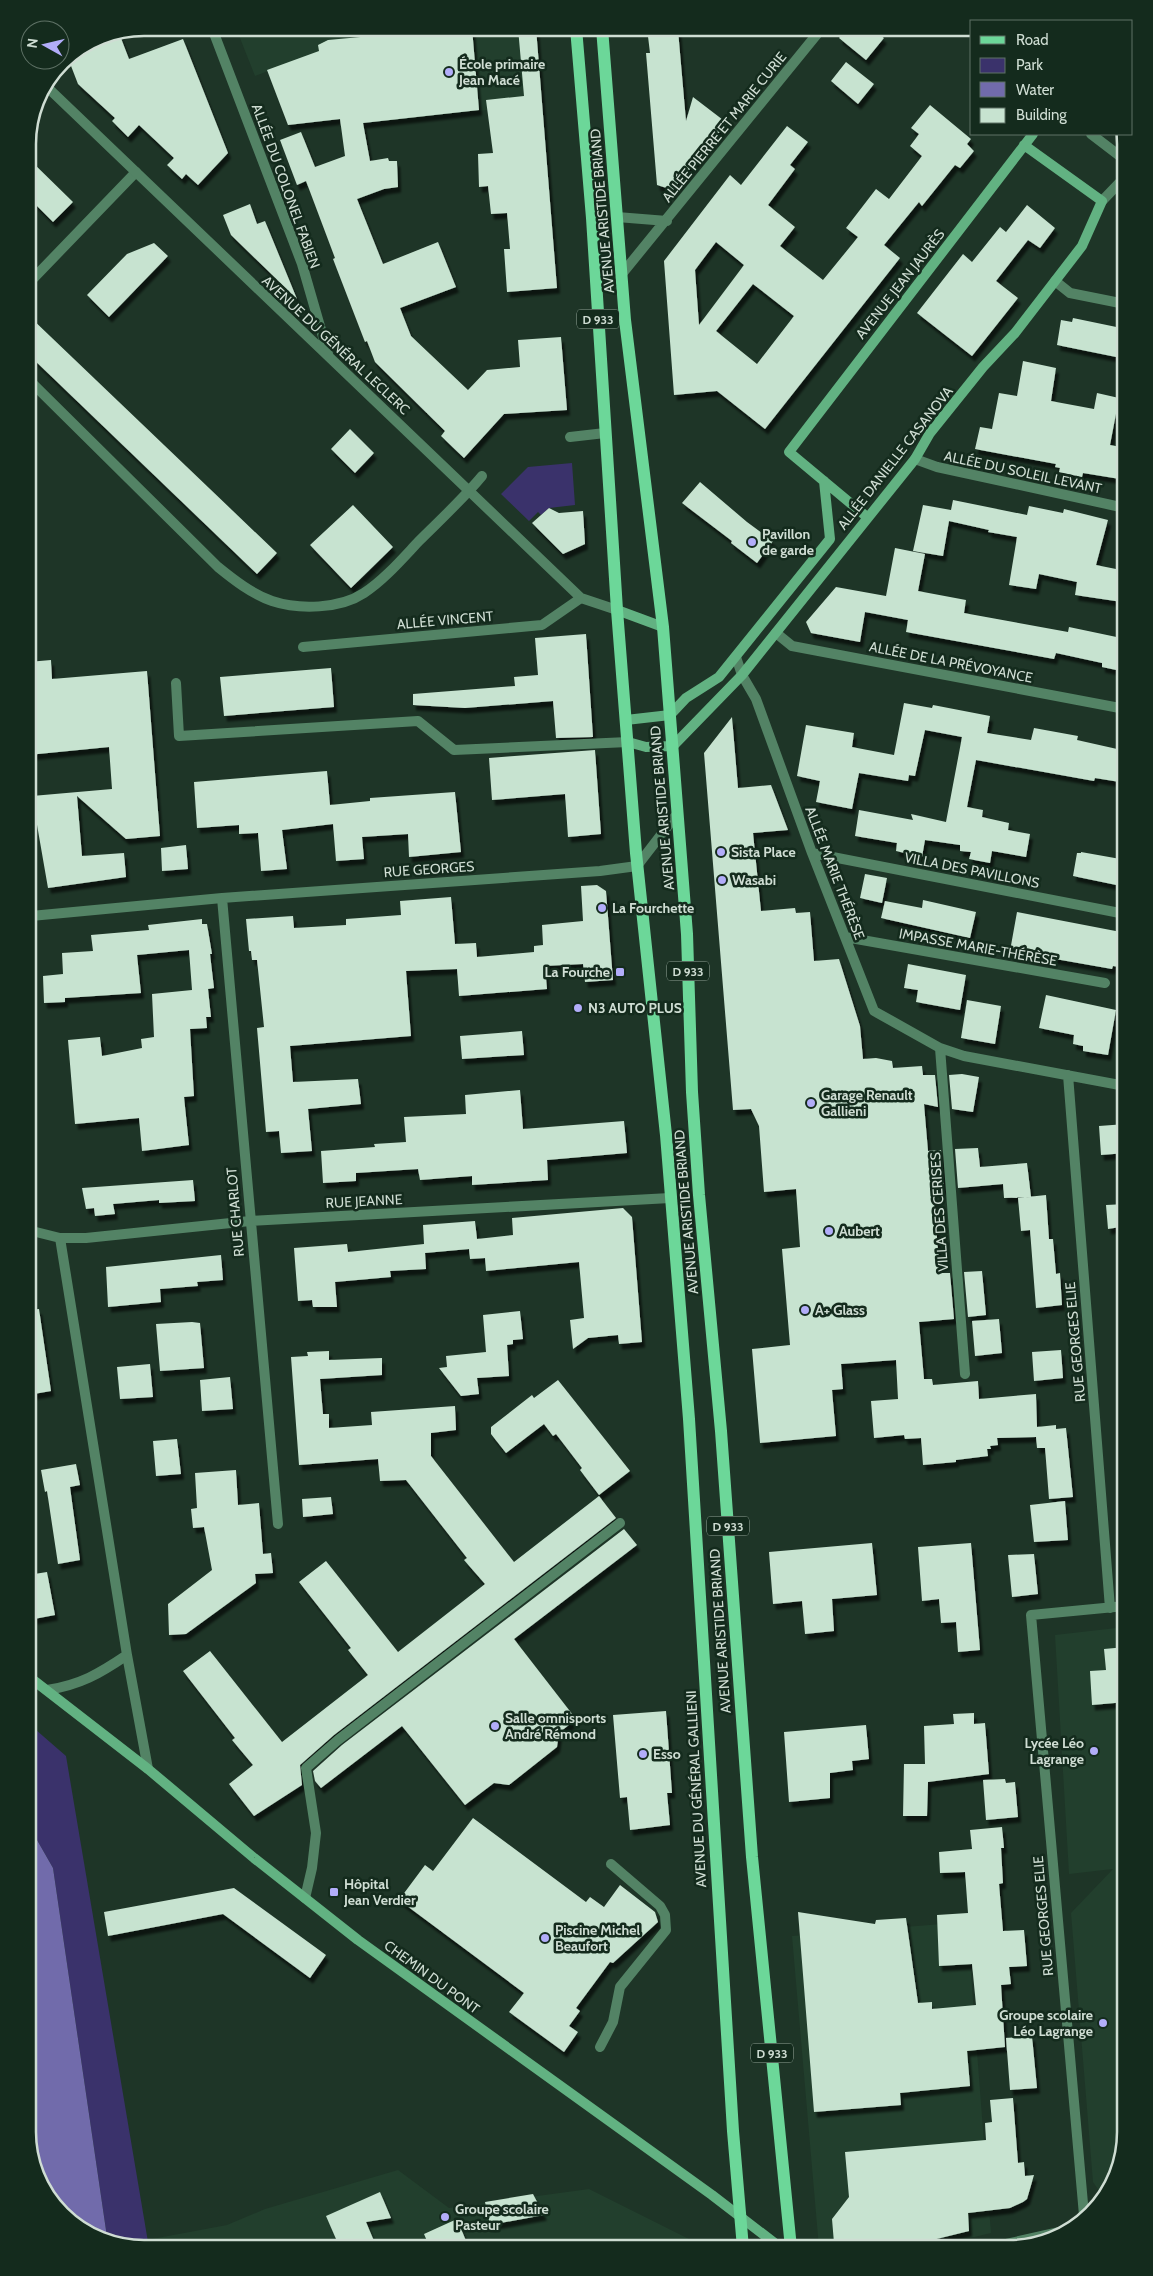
<svg xmlns="http://www.w3.org/2000/svg" width="1153" height="2276" viewBox="0 0 1153 2276" font-family="Cabin,sans-serif">
	<style>
		.built { fill: #223f2d }
		.green { fill: #3a326b }
		.water { fill: #716bab }
		.building { fill: #c7e3d0; fill-rule: evenodd; filter: url(#shadow) }
		.lines { fill: none; stroke-linecap: round; stroke-linejoin: round }
		.lane { stroke: #538365; stroke-width: 10 }
		.street { stroke: #538365; stroke-width: 10 }
		.secondary { stroke: #62b282; stroke-width: 10 }
		.primary { stroke: #6cd799; stroke-width: 12 }
		.poi-dot { fill: #b2adf9; stroke: #142b1d; stroke-width: 2 }
		.labels { text-anchor: middle; dominant-baseline: central; stroke-width: 5; stroke-linejoin: round; paint-order: stroke }
		.shield { fill: #142b1d; stroke: #97a89c; stroke-width: 1 }
		.shield-label { font-size: 12px; font-weight: bold; fill: #cfddd3 }
		.poi-label { font-size: 14px; font-weight: bold; fill: #cfddd3; stroke: #142b1d; text-anchor: start }
		.street-label { font-size: 14px; fill: #cfddd3; stroke: #142b1d }
		.rim { fill: none; stroke: #cfddd3; stroke-width: 2.5 }
	</style>
	<defs>
		<filter id="shadow"><feDropShadow dx="3" dy="5.5" stdDeviation="1" flood-color="#0009"/></filter>
	</defs>
	<rect width="100%" height="100%" fill="#1e3527"/>
	<!-- built -->
	<path class="built" d="M236,28H536L542,104L376,122L362,116L354,38L255,76Z
		M1125,1627V2132L1104,2198L1093,2182L1071,1913L1113,1869L1069,1874L1055,1635Z
		M967,1922L991,2233L928,2248H819L792,1936Z
		M398,2170L449,2208L589,2189L707,2248H153L152,2239L227,2225L265,2209Z"/>
	<!-- green -->
	<path class="green" d="M572,463L575,505L549,508L541,515L538,512L529,521L501,494L528,467Z
		M28,1723L66,1756L149,2248H137L107,2237L53,1868L33,1833L28,1802Z"/>
	<!-- water -->
	<path class="water" d="M28,1802L33,1833L53,1868L107,2237L73,2225L36,2176L28,2132Z"/>
	<!-- building -->
	<path class="building" d="M458,28H472L479,110L363,123L370,161L388,158L389,161H397L398,187L384,189L357,199L383,264L438,242L456,287L400,308L411,336L468,390L487,370L520,367L518,340L561,337L567,410L504,414L464,458L441,436L445,431L375,362L367,341L365,342L333,259L335,258L306,181L297,185L280,140L301,132L315,167L345,156L340,119L288,125L267,70L319,51L318,45L328,40Z
		M518,28H536L557,288L507,292L504,249H510L507,213L491,214L488,186L479,187L478,154L493,153L486,100L524,96Z
		M647,28H675L678,30L686,121L693,97L727,123L673,190L657,185L646,53H650Z
		M847,28H871L884,38L866,60L839,38Z
		M119,33L129,59L183,39L228,153L198,185L186,174L182,179L167,165L174,158L139,125L128,137L112,121L115,118L78,84L68,58L100,36Z
		M846,62L874,84L858,104L831,81Z
		M930,105L971,139L967,144L974,151L960,168L955,165L922,206L919,202L884,245L900,258L765,429L717,391L674,395L664,261L730,175L741,185L787,126L808,142L790,165L795,169L768,205L795,227L780,246L823,280L858,237L846,228L876,189L889,199L922,156L910,146L919,134L911,128ZM716,242L744,265L699,325L695,270ZM753,284L794,316L757,364L716,331Z
		M28,158L73,202L53,222L28,197Z
		M250,204L257,224L265,221L297,299L231,235L223,215Z
		M1027,205L1055,228L1040,248L1028,240L996,281L1018,298L972,356L917,313L963,254L972,262L1000,227L1006,232Z
		M154,243L168,256L109,317L87,295L127,254Z
		M28,315L277,553L257,574L28,354Z
		M1073,318L1126,329V359L1057,345L1061,320L1072,322Z
		M1023,361L1056,368L1051,401L1094,409L1097,393L1119,398L1110,445L1126,448V480L1083,473L1082,477L1059,472L1060,468L1055,467L1056,464L975,449L980,427L992,429L999,393L1017,396Z
		M350,429L374,453L355,473L331,449Z
		M700,482L747,522L773,541L757,563L731,543L732,541L682,503Z
		M953,500L1027,515L1029,506L1063,513L1064,509L1108,520L1096,565L1126,571L1122,602L1075,595L1077,582L1039,574L1036,589L1009,585L1017,537L988,532L989,530L949,521L943,556L913,551L923,505L951,510Z
		M353,505L393,547L351,588L310,545Z
		M549,508L559,513L583,511L585,544L563,554L532,523Z
		M895,548L925,554L918,591L966,600L964,613L1068,632L1069,627L1126,639V672L1102,667V663L1056,653L1054,659L906,632L908,620L865,612L860,642L811,633L806,622L836,587L886,596Z
		M586,634L593,737L556,738L553,701L465,708L413,705V694L515,686L514,677L538,675L535,638Z
		M51,660L52,679L147,671L160,836L126,839L77,796L82,856L124,853L126,877L48,888L32,796L112,789L109,747L28,755V662Z
		M331,668L334,707L224,716L220,677Z
		M904,703L932,708L933,705L990,716L987,733L1031,740L1034,728L1078,736L1077,740L1126,751V783L1095,778L1094,781L976,760L967,807L983,810L982,817L1009,823L1008,830L1030,834L1026,857L992,851L990,863L969,859L971,852L960,851V845L925,840L922,857L896,851L897,843L855,836L859,810L913,820L911,814L946,822L962,737L925,730L915,776L909,775L908,781L859,773L852,809L816,802L820,781L797,776L806,725L854,733L852,747L894,755Z
		M732,717L738,788L771,785L788,830L753,833L761,911L795,908L796,913L810,912L814,961L839,959L860,1026L863,1059L876,1058L892,1061L893,1068L922,1066L923,1075H935L938,1107L924,1104L928,1151L941,1150L944,1189L933,1190L940,1273H950L954,1319L919,1322L924,1379H932L933,1385L978,1381L979,1399L1036,1394L1037,1427L1056,1425V1429L1066,1428L1073,1497L1049,1499L1045,1448H1037L1036,1437L997,1438L998,1445L990,1446L991,1449H987L988,1456L956,1460V1462L923,1465L921,1438L905,1439L904,1435L874,1438L871,1401L898,1399L896,1360L841,1364L843,1389L832,1390L836,1436L760,1443L752,1349L790,1345L782,1249L800,1247L796,1189L764,1192L759,1126L751,1109L733,1110L704,753Z
		M595,750L601,834L568,837L565,794L492,800L489,758Z
		M327,771L330,805L370,801V798L455,792L461,852L409,857L408,834L362,837L364,859L336,861L333,824L282,830L287,869L261,871L258,833L239,834V825L197,828L194,782Z
		M186,845L188,869L162,871L161,848Z
		M1081,852L1126,860V887L1073,876L1077,853H1081Z
		M865,874L887,878L882,903L860,898Z
		M597,885L606,891L613,980L585,982L583,964L545,966L547,989L459,996L457,969L406,971L411,1036L290,1046L293,1082L358,1079L361,1104L308,1109L312,1151L281,1153L279,1131L266,1132L257,1028L264,1027L257,960H252L251,951H249L246,919L293,916L294,928L346,925V919L401,915L400,901L451,897L455,944L476,943L477,957L534,952V946L543,945L542,925L583,921L581,886Z
		M923,900L976,912L970,938L881,918L885,901L922,908Z
		M1017,912L1126,933V968L1113,966L1112,969L1010,951Z
		M202,919V924H207L212,954H210L214,988L208,989L211,1017H206L207,1028L190,1029L194,1096L184,1097L189,1145L142,1151L139,1118L75,1124L68,1040L100,1037L102,1056L142,1048L141,1039L154,1037L152,994L192,990L189,950L137,955L141,993L65,998V1002L44,1003L43,976L63,974L62,953L93,951L91,935L149,930L148,925Z
		M908,964L966,975L960,1010L916,1002L918,990L904,988Z
		M1046,995L1116,1010L1108,1055L1083,1051V1046L1073,1044L1074,1035L1039,1028Z
		M967,1000L1001,1006L995,1044L961,1038Z
		M522,1031L524,1055L462,1059L460,1036Z
		M962,1074L979,1077L973,1112L952,1109L949,1075Z
		M520,1090L523,1129L624,1121L627,1153L547,1160L548,1180L472,1185V1176L420,1180L418,1169L356,1173V1181L323,1183L321,1151L375,1147L374,1144L406,1142L404,1117L466,1114L465,1095Z
		M1126,1124V1153L1101,1155L1099,1126Z
		M978,1148L980,1167L1027,1163L1031,1197L1004,1198L1003,1184L958,1188L955,1149Z
		M193,1180L195,1201L159,1203V1200L113,1204L115,1214L95,1216L94,1208L86,1209L82,1188Z
		M1046,1195L1049,1239H1053L1056,1274L1060,1273L1062,1305L1036,1308L1030,1230L1021,1231L1018,1198Z
		M1126,1204V1226L1108,1229L1106,1205Z
		M623,1208L632,1217L642,1342L619,1344L618,1335L588,1338L573,1349L570,1320L584,1318L579,1262L486,1271L485,1258L470,1259L469,1249L425,1253L426,1269L390,1271L391,1277L335,1282L337,1307H313L312,1300L298,1301L294,1248L347,1244L348,1252L424,1244L423,1225L475,1221L477,1239L513,1235L512,1218Z
		M221,1255L223,1280L197,1282L198,1286L160,1289L161,1302L108,1307L106,1267Z
		M982,1271L986,1315L968,1317L964,1272Z
		M39,1309L51,1391L28,1395V1310Z
		M520,1311L523,1339L513,1340V1344L507,1345L509,1376L477,1378L479,1394L461,1396L439,1368L447,1367L446,1356L486,1352L483,1315Z
		M999,1319L1002,1353L975,1356L972,1321Z
		M192,1322L200,1323L204,1368L160,1371L156,1324Z
		M1061,1350L1063,1378L1034,1381L1032,1352Z
		M329,1351V1360L382,1358V1375L320,1379L323,1414H329V1428L372,1425L371,1412L455,1406L456,1430L431,1433V1456L514,1562L599,1496L616,1518L334,1735L300,1765L302,1785L254,1816L229,1784L253,1765L232,1740L235,1738L183,1671L210,1651L282,1742L368,1675L348,1650L351,1648L299,1582L326,1561L398,1652L485,1584L464,1560L467,1558L406,1480L380,1481L378,1459L299,1465L291,1357L308,1356L307,1352Z
		M150,1364L153,1397L120,1399L117,1367Z
		M230,1377L233,1409L202,1411L200,1380Z
		M558,1380L630,1471L599,1495L580,1470L582,1468L556,1434L553,1436L544,1424L506,1453L491,1434V1427L532,1395L534,1398Z
		M177,1439L181,1474L156,1476L153,1441Z
		M76,1464L80,1485L70,1487L80,1560L58,1564L47,1491L45,1492L41,1470Z
		M236,1470L238,1505L259,1503L263,1554L271,1553L273,1573L255,1574L256,1583L186,1634L169,1635L168,1604L212,1570L204,1527L193,1528L191,1509L197,1508L195,1473Z
		M331,1497L333,1514L303,1517L302,1499Z
		M1065,1501L1068,1540L1034,1542L1030,1505Z
		M624,1529L637,1545L514,1639L576,1719L559,1733L557,1747L509,1785L494,1783L465,1805L402,1726L321,1788L315,1781L313,1771L342,1745Z
		M872,1543L877,1595L832,1599L834,1631L805,1634L802,1601L773,1604L769,1552Z
		M971,1543L980,1650L958,1652L956,1622L941,1623L939,1599L922,1601L918,1547Z
		M1034,1554L1038,1594L1012,1597L1008,1555Z
		M47,1572L55,1615L34,1619L28,1575Z
		M1126,1647V1702L1092,1705L1090,1671L1106,1670L1104,1649Z
		M666,1711L672,1793H667L670,1825L630,1830L627,1797L620,1798L613,1715Z
		M974,1713V1724L985,1723L989,1774L928,1782L927,1816H903L904,1764H925L924,1726L954,1724L953,1714Z
		M866,1725L869,1759L852,1761L853,1770L830,1773V1798L789,1802L784,1732Z
		M1005,1779L1006,1783L1015,1782L1018,1817L986,1820L983,1780Z
		M473,1818L586,1902L590,1897L604,1907L620,1885L655,1912L658,1922L613,1963L610,1962L576,2008L580,2011L569,2026L578,2032L564,2052L509,2012L524,1993L399,1900L425,1865L433,1871Z
		M1002,1827L1004,1848H1001L1003,1883L999,1884L1003,1931L1024,1930L1027,1966L1009,1967L1011,1984L1001,1985L1005,2047L967,2051L970,2086L900,2093L901,2105L814,2112L798,1912L875,1924L876,1920L906,1918L918,2003L932,2002V2009L976,2005L972,1964L939,1966L937,1915L968,1913L965,1872L940,1873L939,1852L972,1849L970,1830Z
		M234,1888L326,1955L310,1978L223,1914L108,1936L104,1912Z
		M1032,2036L1037,2088L1010,2090L1006,2038Z
		M1013,2098L1018,2163L1024,2162L1025,2176L1034,2175L1027,2199L1023,2202L1010,2208L968,2213L969,2231L900,2248H841L834,2243L832,2219L849,2197L845,2152L986,2140L985,2123L992,2122L990,2100Z
		M380,2192L391,2218L366,2222L377,2248H340L326,2216Z
		M533,2194L544,2215L490,2225L485,2202Z
		M457,2219L469,2248H430L424,2234Z"/>
	<g class="lines">
		<!-- lane -->
		<path class="lane" d="M28,284L136,172
			M28,379L218,567C234,580 252,594 272,601C299,610 340,609 364,593C384,580 402,559 419,541C440,520 463,499 482,476
			M570,437L605,433
			M176,683L179,736L418,721L454,750L628,742
			M305,1898L312,1868L316,1833L306,1768L338,1740L620,1523
			M600,2047L613,2022L620,1987L666,1930L665,1915L660,1906L611,1864"/>
		<!-- street -->
		<path class="street" d="M212,28L302,264L328,354
			M46,86L581,598L617,610
			M1091,134L1125,160
			M1102,201L1125,177
			M617,217L667,221
			M621,275L822,28
			M1055,281L1070,293L1125,304
			M915,459L937,467L1125,508
			M776,633L792,646L1125,709
			M303,647L542,625L581,598
			M736,657L742,675L756,699L812,853L874,1011L940,1048L964,1056L1125,1086
			M812,853L1125,914
			M222,898L278,1524
			M31,916L222,898L600,871L637,866L677,814
			M845,937L1105,983
			M940,1048L965,1374
			M1068,1075L1110,1608
			M28,1230L60,1238L127,1655L148,1769
			M60,1238H86L250,1221L670,1198
			M47,1690C80,1685 99,1674 127,1655
			M1084,2215L1031,1615L1125,1606
			M988,2248L1064,2231"/>
		<!-- secondary -->
		<path class="secondary" d="M867,517L789,452L1033,134
			M617,610L663,627
			M626,720L670,715L686,698L719,677L830,539L824,481
			M628,742L646,747L673,746L742,675L915,459L930,433L983,367L1015,333L1082,246L1102,201L1024,145
			M28,1676L148,1769L254,1858L358,1940L712,2195L781,2248"/>
		<!-- primary -->
		<path class="primary" d="M576,28L592,218L617,610L636,853L666,1135L689,1419L733,2131L743,2248
			M602,28L625,320L663,627L687,934L692,1092L699,1195L721,1431L752,1857L791,2248"/>
	</g>
	<!-- markers -->
	<g class="poi-dot">
		<circle cx="449" cy="72" r="5"/>
		<circle cx="752" cy="542" r="5"/>
		<circle cx="721" cy="852" r="5"/>
		<circle cx="722" cy="880" r="5"/>
		<circle cx="602" cy="908" r="5"/>
		<rect x="615" y="967" width="10" height="10" rx="2.5"/>
		<circle cx="578" cy="1008" r="5"/>
		<circle cx="811" cy="1103" r="5"/>
		<circle cx="829" cy="1231" r="5"/>
		<circle cx="805" cy="1310" r="5"/>
		<circle cx="495" cy="1726" r="5"/>
		<circle cx="1094" cy="1751" r="5"/>
		<circle cx="643" cy="1754" r="5"/>
		<rect x="329" y="1887" width="10" height="10" rx="2.5"/>
		<circle cx="545" cy="1938" r="5"/>
		<circle cx="1103" cy="2023" r="5"/>
		<circle cx="445" cy="2217" r="5"/>
	</g>
	<g class="labels">
		<!-- shield labels -->
		<g class="shield">
			<rect x="577" y="309.5" width="42" height="19" rx="4"/>
			<rect x="667" y="961.5" width="42" height="19" rx="4"/>
			<rect x="707" y="1516.5" width="42" height="19" rx="4"/>
			<rect x="751" y="2043.5" width="42" height="19" rx="4"/>
		</g>
		<g class="shield-label">
			<text x="598" y="319">D 933</text>
			<text x="688" y="971">D 933</text>
			<text x="728" y="1526">D 933</text>
			<text x="772" y="2053">D 933</text>
		</g>
		<!-- poi labels -->
		<g class="poi-label">
			<text x="459" y="64">École primaire<tspan x="459" dy="16">Jean Macé</tspan></text>
			<text x="762" y="534">Pavillon<tspan x="762" dy="16">de garde</tspan></text>
			<text x="731" y="852">Sista Place</text>
			<text x="732" y="880">Wasabi</text>
			<text x="612" y="908">La Fourchette</text>
			<text x="610" y="972" text-anchor="end">La Fourche</text>
			<text x="588" y="1008">N3 AUTO PLUS</text>
			<text x="821" y="1095">Garage Renault<tspan x="821" dy="16">Gallieni</tspan></text>
			<text x="839" y="1231">Aubert</text>
			<text x="815" y="1310">A+ Glass</text>
			<text x="505" y="1718">Salle omnisports<tspan x="505" dy="16">André Rémond</tspan></text>
			<text x="1084" y="1743" text-anchor="end">Lycée Léo<tspan x="1084" dy="16">Lagrange</tspan></text>
			<text x="653" y="1754">Esso</text>
			<text x="344" y="1884">Hôpital<tspan x="344" dy="16">Jean Verdier</tspan></text>
			<text x="555" y="1930">Piscine Michel<tspan x="555" dy="16">Beaufort</tspan></text>
			<text x="1093" y="2015" text-anchor="end">Groupe scolaire<tspan x="1093" dy="16">Léo Lagrange</tspan></text>
			<text x="455" y="2209">Groupe scolaire<tspan x="455" dy="16">Pasteur</tspan></text>
		</g>
		<!-- street labels -->
		<g class="street-label">
			<text transform="translate(724 127) rotate(-51)">ALLÉE PIERRE ET MARIE CURIE</text>
			<text transform="translate(286 186) rotate(70)">ALLÉE DU COLONEL FABIEN</text>
			<text transform="translate(602 211) rotate(-95)">AVENUE ARISTIDE BRIAND</text>
			<text transform="translate(900 284) rotate(-52)">AVENUE JEAN JAURÈS</text>
			<text transform="translate(336 345) rotate(43)">AVENUE DU GÉNÉRAL LECLERC</text>
			<text transform="translate(895 458) rotate(-52)">ALLÉE DANIELLE CASANOVA</text>
			<text transform="translate(1023 472) rotate(12)">ALLÉE DU SOLEIL LEVANT</text>
			<text transform="translate(445 620) rotate(-5)">ALLÉE VINCENT</text>
			<text transform="translate(951 662) rotate(11)">ALLÉE DE LA PRÉVOYANCE</text>
			<text transform="translate(662 808) rotate(-95)">AVENUE ARISTIDE BRIAND</text>
			<text transform="translate(429 869) rotate(-4)">RUE GEORGES</text>
			<text transform="translate(972 870) rotate(11)">VILLA DES PAVILLONS</text>
			<text transform="translate(835 873) rotate(69)">ALLÉE MARIE THÉRÈSE</text>
			<text transform="translate(978 947) rotate(10)">IMPASSE MARIE-THÉRÈSE</text>
			<text transform="translate(364 1201) rotate(-3)">RUE JEANNE</text>
			<text transform="translate(235 1212) rotate(-95)">RUE CHARLOT</text>
			<text transform="translate(686 1212) rotate(-95)">AVENUE ARISTIDE BRIAND</text>
			<text transform="translate(939 1212) rotate(-94)">VILLA DES CERISES</text>
			<text transform="translate(1075 1342) rotate(-95)">RUE GEORGES ELIE</text>
			<text transform="translate(720 1631) rotate(-94)">AVENUE ARISTIDE BRIAND</text>
			<text transform="translate(696 1789) rotate(-93)">AVENUE DU GÉNÉRAL GALLIENI</text>
			<text transform="translate(1043 1916) rotate(-95)">RUE GEORGES ELIE</text>
			<text transform="translate(432 1977) rotate(36)">CHEMIN DU PONT</text>
		</g>
	</g>
	<!-- crop -->
	<path d="M0 0H1153V2276H0ZM144 36H1009A108 108 0 0 1 1117 144V2132A108 108 0 0 1 1009 2240H144A108 108 0 0 1 36 2132V144A108 108 0 0 1 144 36Z" fill="#142b1d" fill-rule="evenodd"/>
	<path class="rim" d="M144 36H1009A108 108 0 0 1 1117 144V2132A108 108 0 0 1 1009 2240H144A108 108 0 0 1 36 2132V144A108 108 0 0 1 144 36Z"/>
	<!-- legend -->
	<rect x="970" y="20" width="162" height="115" fill="#142b1d" stroke="#5f7266"/>
	<rect x="980" y="36" width="25" height="8" fill="#6cd799" stroke="#5f7266"/>
	<text x="1016" y="45" font-size="15" fill="#cfddd3">Road</text>
	<rect x="980" y="58" width="25" height="15" fill="#3a326b" stroke="#5f7266"/>
	<text x="1016" y="70" font-size="15" fill="#cfddd3">Park</text>
	<rect x="980" y="82" width="25" height="15" fill="#716bab" stroke="#5f7266"/>
	<text x="1016" y="95" font-size="15" fill="#cfddd3">Water</text>
	<rect x="980" y="108" width="25" height="15" fill="#c7e3d0" stroke="#5f7266"/>
	<text x="1016" y="120" font-size="15" fill="#cfddd3">Building</text>
	<!-- north arrow -->
	<g transform="translate(45 45) rotate(278)"><circle r="24" fill="#142b1d" stroke="#5f7266"/>
	<path d="M0-4L9 19L0 12L-9 19Z" fill="#b2adf9"/>
	<text y="-8" font-size="14" font-weight="bold" text-anchor="middle" fill="#cfddd3">N</text>
	</g>
</svg>
